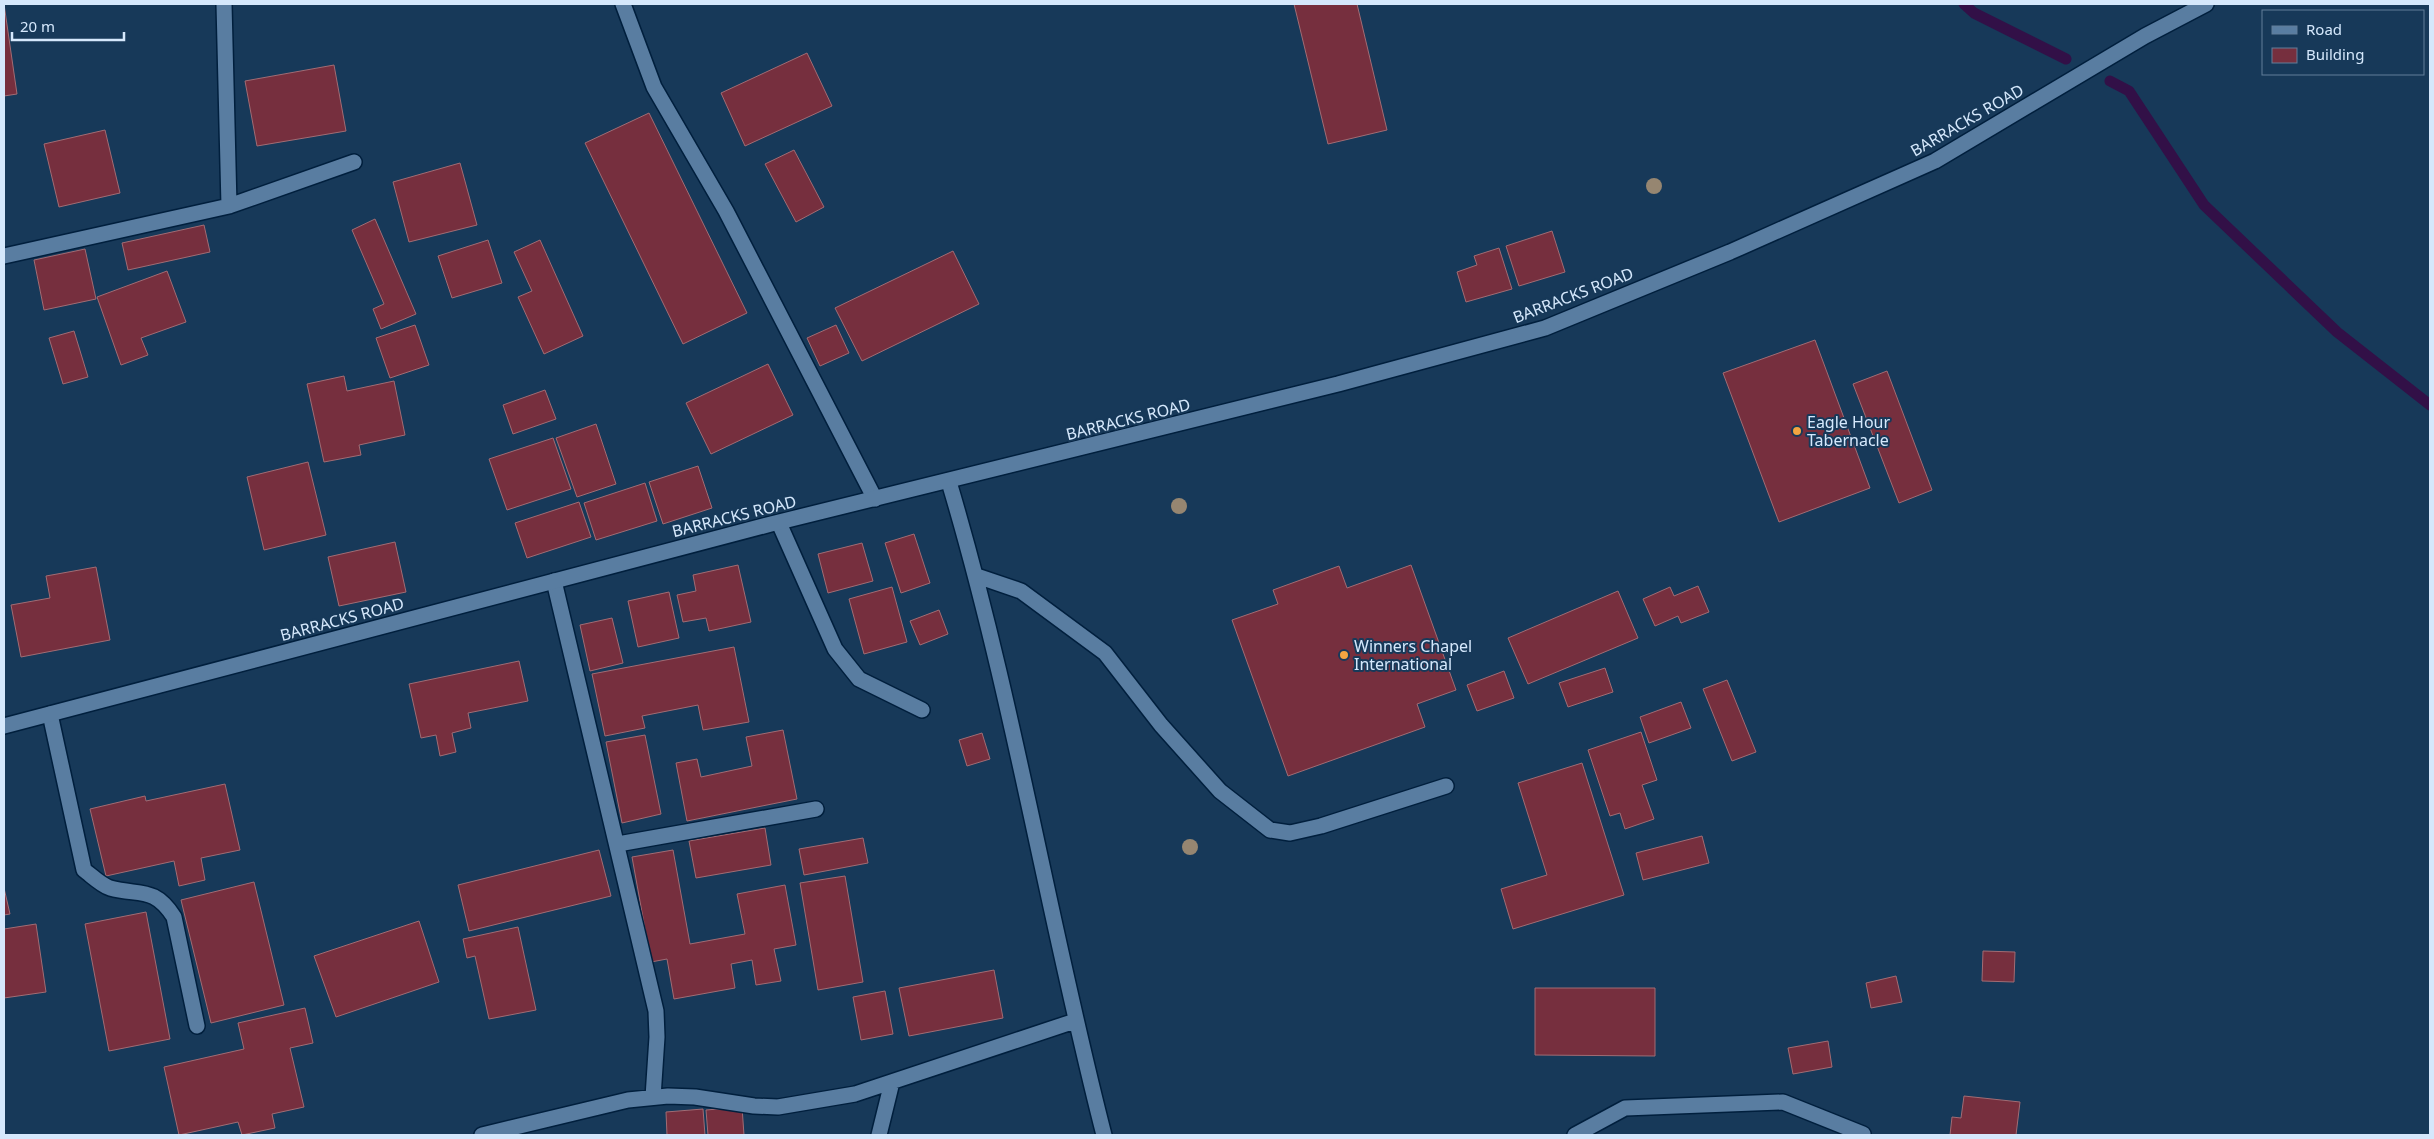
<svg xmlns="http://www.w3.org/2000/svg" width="2434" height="1139" viewBox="0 0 2434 1139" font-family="'Noto Sans',sans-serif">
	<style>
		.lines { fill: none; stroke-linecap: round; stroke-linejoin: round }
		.stream { stroke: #321047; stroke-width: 11 }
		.building { fill: #762f3e; stroke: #a16c74 }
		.lane-casing { stroke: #001f3d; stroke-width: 18 }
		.street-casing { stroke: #001f3d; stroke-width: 18 }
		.secondary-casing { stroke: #001f3d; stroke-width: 18 }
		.lane { stroke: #597da1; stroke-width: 15 }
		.street { stroke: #597da1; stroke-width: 15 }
		.secondary { stroke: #597da1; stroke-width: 15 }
		.tree { fill: #968671 }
		.poi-dot { fill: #f2a541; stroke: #173959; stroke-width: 2 }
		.labels { text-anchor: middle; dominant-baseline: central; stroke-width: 4; stroke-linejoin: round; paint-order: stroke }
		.street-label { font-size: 16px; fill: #d5e8fc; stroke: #173959 }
		.poi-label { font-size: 16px; fill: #d5e8fc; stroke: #173959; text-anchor: start }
	</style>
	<rect width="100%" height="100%" fill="#173959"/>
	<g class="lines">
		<!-- stream -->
		<path class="stream" d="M1964,4L1974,13L2066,59
			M2110,81L2129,91L2204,205L2337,332L2430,405"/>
	</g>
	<!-- building -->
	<path class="building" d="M4,4L17,94L4,96Z
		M1294,4H1357L1387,130L1328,144Z
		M807,53L832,106L745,146L721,93Z
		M334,65L346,131L257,146L245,81Z
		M649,113L747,313L683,344L585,143Z
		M105,130L120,193L59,207L44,144Z
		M794,150L824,207L796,222L765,164Z
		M460,163L477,225L409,242L393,182Z
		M375,219L416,314L381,329L373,309L384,304L352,230Z
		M204,225L210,252L128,270L122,243Z
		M1552,231L1565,272L1519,286L1506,246Z
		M488,240L502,283L452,298L438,256Z
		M540,240L583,336L544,354L518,297L532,291L514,252Z
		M1499,248L1512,289L1466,302L1457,272L1477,265L1474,256Z
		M85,249L96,299L44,310L34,260Z
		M953,251L979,304L862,361L835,308Z
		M167,271L186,322L141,338L148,355L121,365L97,297Z
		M415,325L429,365L390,378L376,338Z
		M836,325L849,353L820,366L807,338Z
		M74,331L88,377L63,384L49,338Z
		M1815,340L1870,488L1779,522L1723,373Z
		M768,364L793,415L711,454L686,403Z
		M1887,371L1932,490L1899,503L1853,384Z
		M344,376L347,391L394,381L405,435L359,445L361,455L324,462L307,384Z
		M545,390L556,419L513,434L503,405Z
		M596,424L616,484L577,497L556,438Z
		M553,438L571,489L507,510L489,459Z
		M308,462L326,535L264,550L247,477Z
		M698,466L712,508L663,524L649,482Z
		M645,483L657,521L596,540L584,503Z
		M579,502L591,537L527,558L515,523Z
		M914,534L930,583L901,593L885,543Z
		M395,542L406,592L339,606L328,557Z
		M862,543L873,581L828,593L818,554Z
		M738,565L751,622L709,631L706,618L683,622L677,595L696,591L693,575Z
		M1411,565L1456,690L1417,704L1425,727L1288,776L1232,620L1278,604L1273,590L1339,566L1347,588Z
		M96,567L110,640L21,657L11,605L50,598L46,576Z
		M1698,586L1709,612L1681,623L1678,616L1655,626L1643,599L1670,587L1674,596Z
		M892,587L907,642L864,654L849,599Z
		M1618,591L1638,638L1528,684L1508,638Z
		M669,592L679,638L638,647L628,601Z
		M939,610L948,634L920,645L910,621Z
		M612,618L623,663L590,671L580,625Z
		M734,647L749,722L703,730L698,705L642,716L645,728L605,736L592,674Z
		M519,661L528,701L468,713L471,728L452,733L456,752L440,756L436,735L421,738L409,684Z
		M1605,668L1613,692L1568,707L1559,683Z
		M1504,671L1514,698L1477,711L1467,685Z
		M1727,680L1756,752L1732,761L1703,689Z
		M1681,702L1691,728L1649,743L1640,717Z
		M783,730L797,799L687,821L676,763L697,759L701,777L752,766L746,737Z
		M1641,732L1657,780L1642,785L1654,819L1625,829L1620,813L1610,816L1588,750Z
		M982,733L990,759L967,766L959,740Z
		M645,735L661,814L622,823L606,742Z
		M1582,763L1624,895L1513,929L1501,889L1547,875L1518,783Z
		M225,784L240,850L201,858L205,880L179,886L174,861L106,876L90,809L145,796L146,801Z
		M765,828L771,865L696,878L689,841Z
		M1702,836L1709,863L1643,880L1636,853Z
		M863,838L868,863L804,875L799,849Z
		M599,850L611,896L469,931L458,885Z
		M673,850L690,944L745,934L737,894L785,885L796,945L774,949L781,981L756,985L752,960L731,964L735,988L674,999L667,959L651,962L632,857Z
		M845,876L863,982L818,990L800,883Z
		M254,882L284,1005L211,1023L181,900Z
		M4,888L10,914L4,915Z
		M146,912L170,1039L109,1051L85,924Z
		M419,921L439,982L336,1017L314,956Z
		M36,924L46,992L4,998V929Z
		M518,927L536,1010L489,1019L475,956L467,958L463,939Z
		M1983,951L2015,952L2014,982L1982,981Z
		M994,970L1003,1018L909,1036L899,988Z
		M1896,976L1902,1002L1871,1008L1866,983Z
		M1535,988H1655V1056L1535,1055Z
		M885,991L893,1034L861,1040L853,997Z
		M305,1008L313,1043L290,1048L304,1107L272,1114L275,1128L242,1135L238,1122L179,1135L164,1067L244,1049L238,1023Z
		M1828,1041L1832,1067L1793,1074L1788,1048Z
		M1964,1096L2020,1102L2016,1135H1950L1952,1117L1961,1118Z
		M742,1107L744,1135H708L706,1110Z
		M703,1109L705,1135H667L666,1112Z"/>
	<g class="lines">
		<!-- lane casing -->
		<g class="lane-casing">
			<path id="lane" d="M623,4L654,87L726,211L875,499
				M779,523L835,649L859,679L922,710"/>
		</g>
		<!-- street casing -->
		<g class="street-casing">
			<path id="street" d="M224,4L229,206
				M4,256L229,206L354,162
				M949,482C1013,696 1048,918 1104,1135
				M977,576L1021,591L1105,653L1161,725L1220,791L1270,830L1290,833L1321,826L1446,786
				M554,581L656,1011L657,1037L653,1097
				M50,714L84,870C91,875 101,885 110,888C140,896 154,886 174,917L197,1026
				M618,844L816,809
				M482,1135L628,1100L668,1096L695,1097L754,1106L778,1107L855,1094L1075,1021
				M879,1135L892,1082
				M1575,1135L1625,1108L1783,1102L1863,1134"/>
		</g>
		<!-- secondary casing -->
		<g class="secondary-casing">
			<path id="secondary" d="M4,726L771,524L1338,384L1545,328L1730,252L1935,161L2145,36L2206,4"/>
		</g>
		<!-- lane -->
		<use href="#lane" class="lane"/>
		<!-- street -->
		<use href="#street" class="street"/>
		<!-- secondary -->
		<use href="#secondary" class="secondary"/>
	</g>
	<!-- trees -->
	<g class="tree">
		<circle cx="1654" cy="186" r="8"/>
		<circle cx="1179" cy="506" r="8"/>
		<circle cx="1190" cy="847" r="8"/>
	</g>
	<!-- markers -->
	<g class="poi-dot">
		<circle cx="1797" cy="431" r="5"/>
		<circle cx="1344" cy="655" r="5"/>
	</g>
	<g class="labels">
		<!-- street labels -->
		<g class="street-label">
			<text transform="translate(1967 120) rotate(-30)">BARRACKS ROAD</text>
			<text transform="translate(1573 295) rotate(-21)">BARRACKS ROAD</text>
			<text transform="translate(1128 419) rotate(-14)">BARRACKS ROAD</text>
			<text transform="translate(734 516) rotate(-14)">BARRACKS ROAD</text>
			<text transform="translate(342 619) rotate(-15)">BARRACKS ROAD</text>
		</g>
		<!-- poi labels -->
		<g class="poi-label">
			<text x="1807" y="422">Eagle Hour<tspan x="1807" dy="18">Tabernacle</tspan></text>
			<text x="1354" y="646">Winners Chapel<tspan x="1354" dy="18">International</tspan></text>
		</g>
	</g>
	<!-- border -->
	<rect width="2434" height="1139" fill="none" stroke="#d5e8fc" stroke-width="10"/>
	<!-- legend -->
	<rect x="2262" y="10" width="162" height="65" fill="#173959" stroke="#637f9a"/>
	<rect x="2272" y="26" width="25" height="8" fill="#597da1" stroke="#637f9a"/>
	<text x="2306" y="35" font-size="15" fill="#d5e8fc">Road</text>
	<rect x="2272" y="48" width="25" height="15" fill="#762f3e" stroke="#637f9a"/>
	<text x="2306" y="60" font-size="15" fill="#d5e8fc">Building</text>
	<!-- scale -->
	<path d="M12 32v8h112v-8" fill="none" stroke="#d5e8fc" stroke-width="2.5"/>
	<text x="20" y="32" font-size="15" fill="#d5e8fc" stroke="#173959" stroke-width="4" paint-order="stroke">20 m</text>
</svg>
